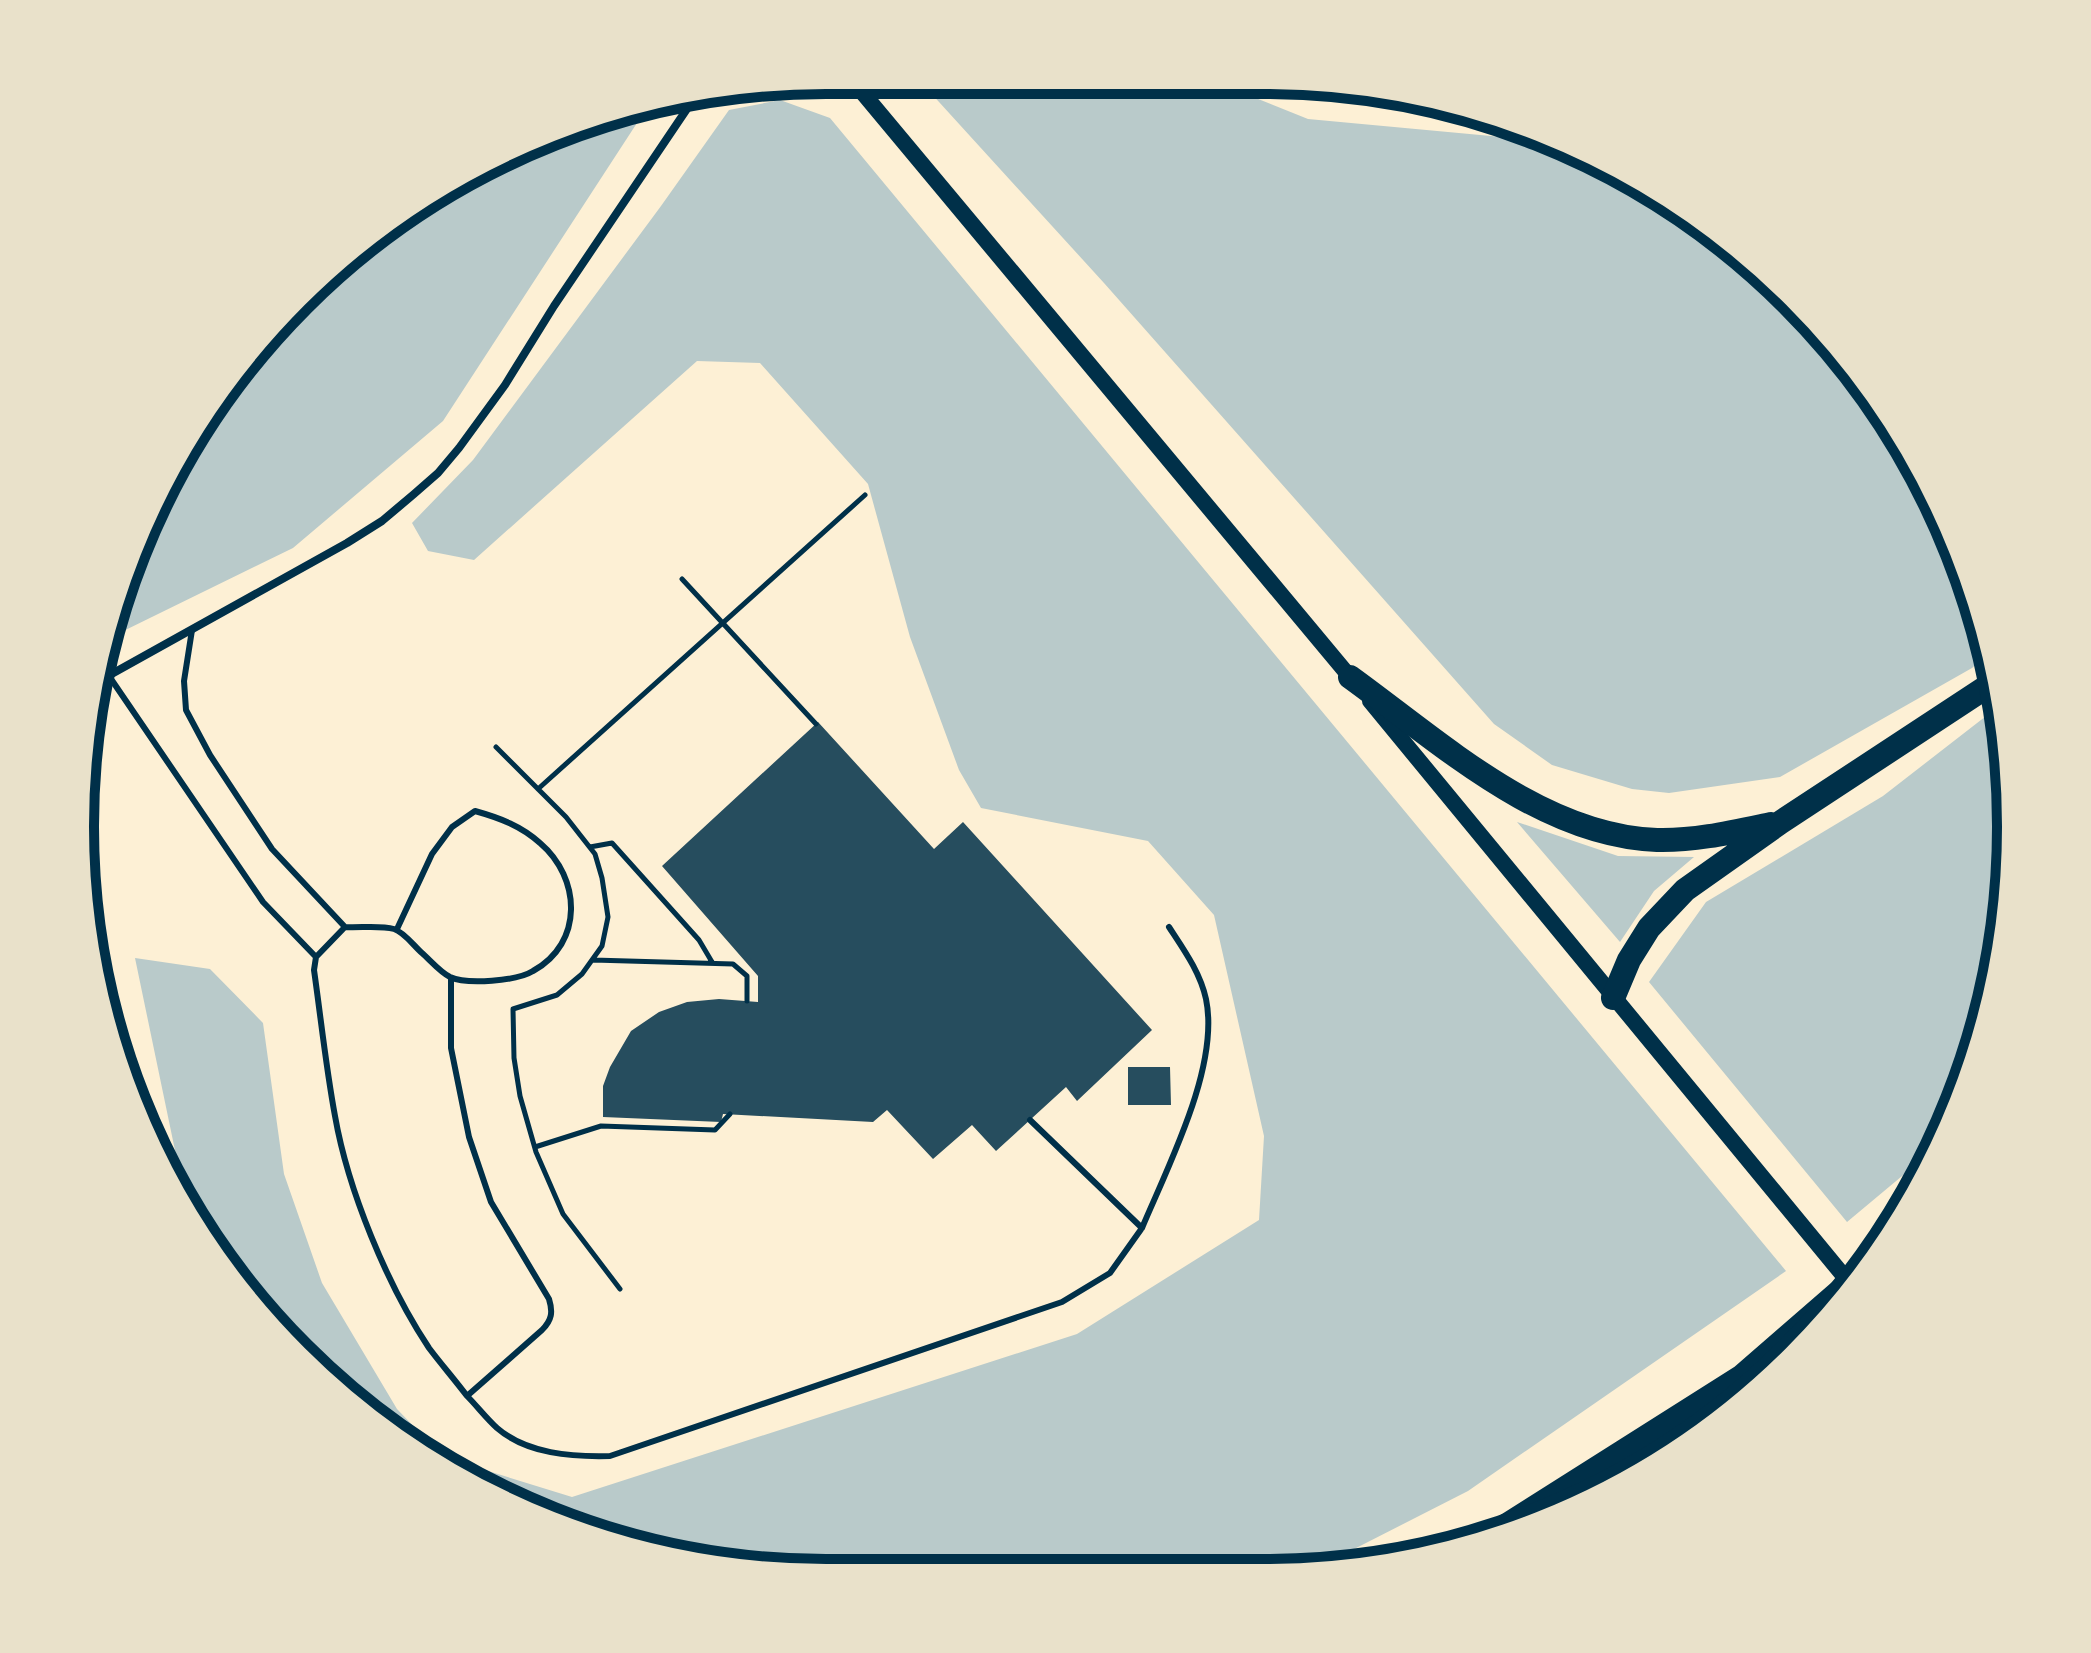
<svg xmlns="http://www.w3.org/2000/svg" width="2091" height="1653" viewBox="0 0 2091 1653" font-family="Overpass,sans-serif">
	<style>
		.green { fill: #b9caca }
		.building { fill: #264d5e }
		.lines { fill: none; stroke-linecap: round; stroke-linejoin: round }
		.path { stroke: #003049; stroke-width: 5 }
		.service { stroke: #003049; stroke-width: 6 }
		.minor { stroke: #003049; stroke-width: 8 }
		.secondary { stroke: #003049; stroke-width: 16 }
		.motorway { stroke: #003049; stroke-width: 24 }
		.rim { fill: none; stroke: #003049; stroke-width: 10 }
	</style>
	<rect width="100%" height="100%" fill="#fdf0d5"/>
	<!-- green -->
	<path class="green" d="M919,80L1213,81L1308,119L1545,141L1719,235L1826,335L1911,453L1971,586L1987,654L1972,668L1780,777L1669,793L1632,789L1552,765L1494,724L1104,283Z
		M780,100L830,118L1786,1271L1468,1491L1311,1571L826,1573L681,1559L541,1516L411,1447L298,1354L187,1208L135,958L210,969L263,1023L284,1174L322,1283L397,1409L443,1457L572,1497L1077,1334L1259,1220L1264,1136L1214,915L1148,841L981,808L959,770L910,637L868,484L760,363L697,361L474,560L428,551L412,523L473,460L661,206L729,110Z
		M650,103L443,421L293,548L105,640L180,454L298,299L453,180L633,106Z
		M1999,706L2005,729L2009,875L1986,1019L1938,1146L1847,1222L1649,982L1706,902L1883,796Z
		M1517,822L1618,856L1694,857L1654,891L1620,942Z"/>
	<!-- building -->
	<path class="building" d="M818,722L934,849L963,822L1152,1030L1077,1101L1066,1087L996,1151L972,1125L933,1159L887,1110L873,1122L723,1114L721,1122L603,1117V1086L610,1067L631,1031L659,1012L687,1002L719,999L758,1002V976L662,866Z
		M1128,1067H1170L1171,1105H1128Z"/>
	<g class="lines">
		<!-- path -->
		<path class="path" d="M682,579L816,724
			M496,747L566,817L595,854L602,878L608,917L602,946L582,974L557,995L513,1009L514,1058L520,1096L536,1152L563,1214L620,1289
			M538,789L865,495
			M590,847L612,843L699,940L712,962
			M593,960L733,964L747,976V1001
			M535,1147L601,1126L715,1130L730,1114"/>
		<!-- service -->
		<path class="service" d="M192,630L184,681L186,710L210,755L272,849L345,927
			M109,676L263,902L316,957
			M397,929L432,854L452,827L475,811C500,818 521,826 540,843C581,878 584,943 533,971C517,981 467,985 450,977C440,972 430,960 422,953C414,946 404,932 394,929C380,925 360,928 345,927L316,957L314,970C321,1019 326,1068 335,1116C348,1190 387,1285 429,1348C441,1364 455,1380 467,1396L542,1330C552,1320 553,1312 549,1299L491,1202L469,1137L451,1048V978
			M1142,1228C1168,1166 1220,1066 1206,999C1200,972 1184,950 1169,927
			M467,1396C477,1406 486,1418 497,1428C527,1454 572,1457 610,1456L1062,1302L1110,1273L1142,1228L1030,1120"/>
		<!-- minor -->
		<path class="minor" d="M99,681L347,543L382,521L414,494L438,473L459,448L505,385L554,306L695,97"/>
		<!-- secondary -->
		<path class="secondary" d="M852,80L1355,683
			M1370,701L1852,1286"/>
		<!-- motorway -->
		<path class="motorway" d="M1350,677C1440,742 1541,836 1657,840C1695,841 1733,832 1771,824
			M1613,998L1629,960L1649,928L1685,890L1781,822L1994,682
			M1669,1450L1741,1377L1862,1272
			M1488,1537L1741,1377"/>
	</g>
	<!-- crop -->
	<path d="M0 0H2091V1653H0ZM826 94H1265A732 732 0 0 1 1997 826V827A732 732 0 0 1 1265 1559H826A732 732 0 0 1 94 827V826A732 732 0 0 1 826 94Z" fill="#e9e1ca" fill-rule="evenodd"/>
	<path class="rim" d="M826 94H1265A732 732 0 0 1 1997 826V827A732 732 0 0 1 1265 1559H826A732 732 0 0 1 94 827V826A732 732 0 0 1 826 94Z"/>
</svg>
